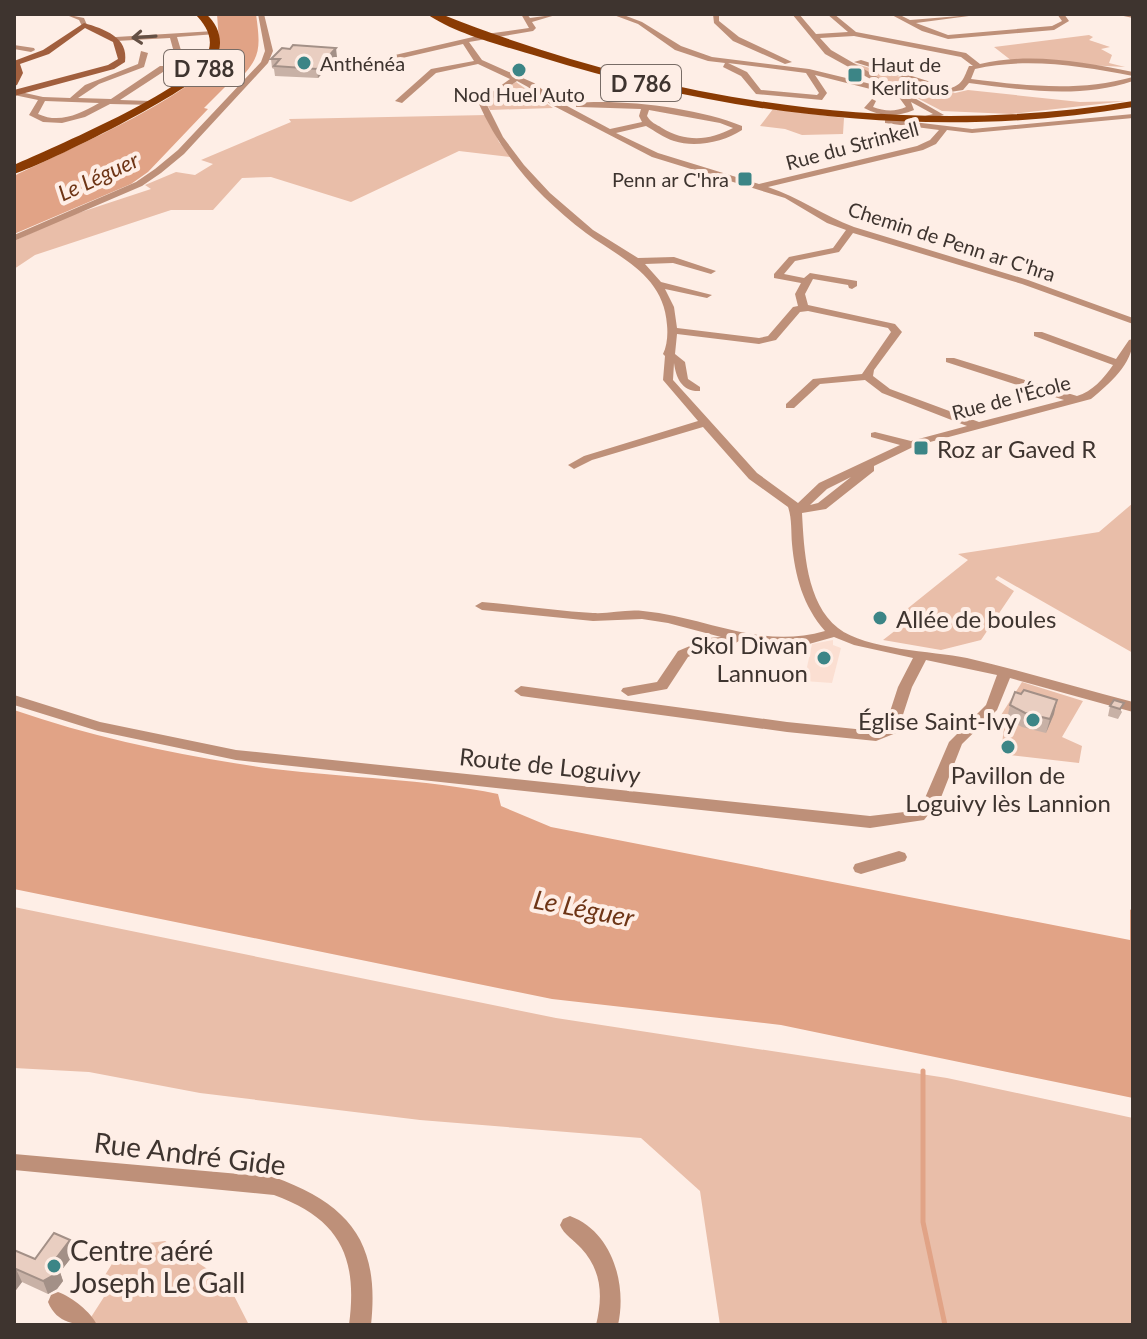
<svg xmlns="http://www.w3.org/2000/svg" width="1147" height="1339" viewBox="0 0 1147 1339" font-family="Lato,sans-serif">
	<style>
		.built { fill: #fbdfd2 }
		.green { fill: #e9bea9 }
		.water { fill: #e1a386 }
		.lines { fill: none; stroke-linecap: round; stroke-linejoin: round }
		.stream { stroke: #e1a386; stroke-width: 5 }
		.minor { fill: #be9079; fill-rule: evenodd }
		.secondary { fill: #a15f3e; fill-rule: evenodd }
		.primary { fill: #8a3b04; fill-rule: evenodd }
		.wall { fill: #c8b1a6 }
		.shaded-wall { fill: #a39087 }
		.building { fill: #e9cec1; stroke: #a39087; stroke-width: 2 }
		.oneway { stroke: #645045 }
		.poi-dot { fill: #3c8586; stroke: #feeee6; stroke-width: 3 }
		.labels { text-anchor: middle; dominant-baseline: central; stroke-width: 8; stroke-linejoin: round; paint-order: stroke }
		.far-poi-label { font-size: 20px; fill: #3e342f; stroke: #feeee6; text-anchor: start }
		.far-street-label { font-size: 20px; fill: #3e342f; stroke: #feeee6 }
		.shield { fill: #feeee6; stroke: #786c66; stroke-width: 2 }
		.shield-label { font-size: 22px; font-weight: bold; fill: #3e342f }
		.far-water-label { font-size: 22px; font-style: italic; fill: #6e3516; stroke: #feeee6 }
		.poi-label { font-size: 24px; fill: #3e342f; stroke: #feeee6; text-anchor: start }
		.street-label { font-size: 24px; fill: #3e342f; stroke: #feeee6 }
		.water-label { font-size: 26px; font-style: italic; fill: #6e3516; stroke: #feeee6 }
		.near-street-label { font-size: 28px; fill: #3e342f; stroke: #feeee6 }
		.near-poi-label { font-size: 28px; fill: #3e342f; stroke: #feeee6; text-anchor: start }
	</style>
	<rect width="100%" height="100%" fill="#feeee6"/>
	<!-- built -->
	<path class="built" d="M833,640V645L841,648L832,683L804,681L812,644Z"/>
	<!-- green -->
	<path class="green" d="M1089,35L1093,37L1089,40L1110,47L1101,49L1112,55L1109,63L1125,67L1012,61L994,47Z
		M846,61L955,93L968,90L1080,102L1126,101L1011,114L942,111Z
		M516,82L553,108L490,110L486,102Z
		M773,109L844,118L843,134L802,135L785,129L760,126Z
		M487,115L499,142L511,157L459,151L351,202L271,177L242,178L213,210H171L35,255L14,269V241L69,216L151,189L145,185L176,172L195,175L213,164L201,160L291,122L289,119Z
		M1133,503V653L998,576L995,579L1014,591L981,640L941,650L883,640L905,623L897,617L968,560L958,554L1099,532Z
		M1022,682L1083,701L1062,737L1082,746L1079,763L1001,754L1004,726L996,723Z
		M14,907L556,1018L947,1078L1133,1118V1325H720L700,1191L641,1138L420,1120L200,1093L89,1072L14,1068Z
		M165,1241L227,1282L249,1325H86L111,1286L102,1280L123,1246Z"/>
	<!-- water -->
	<path class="water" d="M217,14H256C261,50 261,58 234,85H227L204,108L208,109L148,172L131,184L14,234V176C64,151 192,98 220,55Z
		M14,710C98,739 186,757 274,769C348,778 425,779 498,794L501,806L551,827L1130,940V910L1133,908V1098L781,1025L552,999L14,889Z"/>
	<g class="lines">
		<!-- stream -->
		<path class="stream" d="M923,1071V1222L945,1325"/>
		<!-- minor -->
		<path class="minor" d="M64,14L84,18L87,25L82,26L79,20Z
			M258,14H264L273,51L268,63L184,154L161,173L142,186L14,241V235L136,182L155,169L178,150L261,62L265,51Z
			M271,14H307L304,16H274Z
			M521,14H527L530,18L559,14L532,22L536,28L533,31L469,42L482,60L534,83L556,100L610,129L642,122L639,116L641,109L579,107H576V103C624,99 698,108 742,126V130C724,142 695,148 674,141C664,138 655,131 646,126L616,133L658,153L759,184L917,146L930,140L939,130L885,123V119H888L972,129L1133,114V118L972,133L947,130L936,144L923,150L768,187C799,197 824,216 854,227L1028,280L1133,318V324L1022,284L853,233L839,252L795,261L784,274L804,278L810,273L857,281V286L852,289L849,288L848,285L813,279L805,294L808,305L895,324L902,332L874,370L873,376L890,389L979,422L1064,400L946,362V358H954L1077,396C1092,392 1104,378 1113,365L1034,336V332H1042L1116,359L1129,340L1133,339C1133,364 1109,384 1091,399L915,446L874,466V471L826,509L802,513C804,549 806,603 838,628C866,650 932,651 967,658C1023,671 1078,688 1133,702V712L1010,678L997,710L962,744L940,800L924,820L870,828L236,760L98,731L14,705V695L100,722L236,750L870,816L913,811L925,798L949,742L986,705L997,675L926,660L912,687L898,730L896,733L876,741L787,732L521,696L514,691L521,686L787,722L875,731L885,727L898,687L913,658L854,645L834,637L809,644L784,647L739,641L732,645H716L688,657L667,689L628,696L621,691L623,688L657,682L678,651L709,638L721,637L668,623L642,619L593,621L482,610L475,606L482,602C519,605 556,611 593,613C610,614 626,609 643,611C707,617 759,650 825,631C803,606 795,576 792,544C791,532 792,518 788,507L749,479L703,427L592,460L574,469L568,465L584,456L698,421L663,380L665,356L663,354C667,346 668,335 667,325C664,275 620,258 586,233C571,222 557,209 544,197C516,169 494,138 478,102L510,79L478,64L436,73L402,103L395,101L431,69L474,61L463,44L398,59L394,57L395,55L486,34L529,28ZM517,81L528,87L550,104L652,157L785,198L827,223L846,230L833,248L789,257L774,274V278L801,283L795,294L798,306L793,307L768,336L759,338L677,328L674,307L665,289L707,298L712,295L661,282L645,264L673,263L711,274L716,271L674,257L638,258L593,230L550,193L524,165L503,137L486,103ZM649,110L720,123L733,128C709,141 685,142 662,128C656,124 651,123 647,116ZM808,311L888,328L891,332L862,374L813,379L786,404V408H794L820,384L865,380L882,393L967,426L911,441L875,432L871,433V437L900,445L819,483L798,503L757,473L673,380L674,363C676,378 682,392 700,391V387L688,379L685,362L675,354L677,334L759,344L776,340L800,312ZM851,477L818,503L810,505L827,489Z
			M611,14H621L642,22L681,46L712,57L809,69L904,92L944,115L921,121V117L933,114L911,102L914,110C897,117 880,117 864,108L872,99L876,101L873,107C884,111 895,112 906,107L898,96L815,75L827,93L822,100L756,94L741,76L723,67L725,63L708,61L675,50L638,24ZM728,63L806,73L819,93L817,95L761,90L747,72Z
			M713,14H719V21L739,37L792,62L785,64L733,41L714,23Z
			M792,14H799L816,34L848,32L827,14H834L856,32L966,53L980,64C1030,52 1084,62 1133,72V76C1081,66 1027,57 975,69L971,79C1027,86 1079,92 1133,77V81C1079,99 1024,90 969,83L963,90L950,92L854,62L861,60L950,88C963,85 964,77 969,66H973L961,57L854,36L820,38L831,50L888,83L889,85L885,87L825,54Z
			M890,14H898L910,20L984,14L916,23L948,35L1052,26L1062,21L1057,14H1064L1069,21L1054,30L948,39L922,31Z
			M1114,14H1133V18Z
			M214,31L216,34L177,37L186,67L182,69L178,67L170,38L116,41L112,39L116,37Z
			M14,45L34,48L35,50L31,52L14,49Z
			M141,51L148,53L144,67L99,84L78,98L111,99L160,66H166V70L120,100L151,101L155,103L154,105L110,104L85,117L62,123L43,122L29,115L38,100L14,95L16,91L43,97L70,98L85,85L138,64ZM45,101L99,103C79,114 60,124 38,114Z
			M899,851L905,853L907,857L905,861L861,874L855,872L853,868L855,864Z
			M14,1154L274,1177C350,1205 380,1242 371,1325H349C358,1257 340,1219 274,1195L14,1170Z
			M570,1216C613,1232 627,1285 618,1325H596C603,1296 602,1271 581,1248C574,1240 564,1235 560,1225L563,1219Z
			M58,1292C72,1297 91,1312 97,1325C76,1325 57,1324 48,1302L51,1295Z"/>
		<!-- secondary -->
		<path class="secondary" d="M84,23C104,29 129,37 125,62L114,69L14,96V90L108,65L118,59L113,42L85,28L49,54L20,64L23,73L17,85L14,86V61L43,50Z"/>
		<!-- primary -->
		<path class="primary" d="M195,14H206C221,27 225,47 213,64C195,90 48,163 14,174V165C52,148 190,89 206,57C215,40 207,26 195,14Z
			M427,14H441C656,100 903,140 1133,101V107C938,141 729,116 540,57C507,47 455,34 427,14Z"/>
	</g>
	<!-- wall -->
	<path class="wall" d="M337,57L318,78L275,76L274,69L272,68L271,59Z
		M1114,700L1122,712L1118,719L1108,716L1110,706Z
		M1010,705L1054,714L1046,733L1022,727L1007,719Z
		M14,1250L35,1259L75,1253L60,1272L63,1281L57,1289L48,1294L22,1282L16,1290L14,1289Z"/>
	<!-- shaded-wall -->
	<path class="shaded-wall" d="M336,48L337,57L318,78L317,69Z
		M1057,700L1054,714L1046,733L1050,719Z
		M70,1240L75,1253L60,1272L63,1281L57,1289L48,1294L43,1281L51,1265Z
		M16,1269L22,1282L16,1290L14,1286V1272Z"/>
	<!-- building -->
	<path class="building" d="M293,45L336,48L317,69L274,66L280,59H271L282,48L290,49Z
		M1024,690L1057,700L1050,719L1025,713L1010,705L1015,692L1021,694Z
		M1114,700L1124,703L1120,709L1110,706Z
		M54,1233L70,1240L51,1265L58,1268L52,1276L43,1281L16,1269L14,1272V1250L35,1259Z"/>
	<!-- one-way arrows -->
	<defs><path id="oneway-shaft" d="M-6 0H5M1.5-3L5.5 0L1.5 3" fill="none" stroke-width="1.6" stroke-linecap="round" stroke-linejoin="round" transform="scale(2)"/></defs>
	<use class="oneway" href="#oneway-shaft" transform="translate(144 37) rotate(176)"/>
	<!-- markers -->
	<g class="poi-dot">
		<circle cx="304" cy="63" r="8"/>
		<circle cx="519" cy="70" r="8"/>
		<rect x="847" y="67" width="16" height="16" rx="4"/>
		<rect x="737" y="171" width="16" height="16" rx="4"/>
		<rect x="913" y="440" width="16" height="16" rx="4"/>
		<circle cx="880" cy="618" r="8"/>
		<circle cx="824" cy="658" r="8"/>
		<circle cx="1033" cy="720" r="8"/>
		<circle cx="1008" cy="747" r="8"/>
		<circle cx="54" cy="1266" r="8"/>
	</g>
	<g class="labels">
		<!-- far-poi labels -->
		<g class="far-poi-label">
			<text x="320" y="63">Anthénéa</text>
			<text x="871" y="64">Haut de<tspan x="871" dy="23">Kerlitous</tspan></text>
			<text x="519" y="94" text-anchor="middle">Nod Huel Auto</text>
			<text x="729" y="179" text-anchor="end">Penn ar C'hra</text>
		</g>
		<!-- far-street labels -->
		<g class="far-street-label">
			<text transform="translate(852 145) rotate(-15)">Rue du Strinkell</text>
			<text transform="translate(952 241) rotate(18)">Chemin de Penn ar C'hra</text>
			<text transform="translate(1011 397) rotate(-15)">Rue de l'École</text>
		</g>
		<!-- shield labels -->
		<g class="shield">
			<rect x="164" y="50" width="80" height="36" rx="6"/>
			<rect x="601" y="65" width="80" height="36" rx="6"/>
		</g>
		<g class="shield-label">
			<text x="204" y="68">D 788</text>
			<text x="641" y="83">D 786</text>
		</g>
		<!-- far-water labels -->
		<g class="far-water-label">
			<text transform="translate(98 176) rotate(-25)">Le Léguer</text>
		</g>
		<!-- poi labels -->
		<g class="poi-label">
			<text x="937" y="448">Roz ar Gaved R</text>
			<text x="896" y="618">Allée de boules</text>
			<text x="808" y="644" text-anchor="end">Skol Diwan<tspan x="808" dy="28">Lannuon</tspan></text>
			<text x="1017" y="720" text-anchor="end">Église Saint-Ivy</text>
			<text x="1008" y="774" text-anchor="middle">Pavillon de<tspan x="1008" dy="28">Loguivy lès Lannion</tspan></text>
		</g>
		<!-- street labels -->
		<g class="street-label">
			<text transform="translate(550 765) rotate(6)">Route de Loguivy</text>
		</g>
		<!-- water labels -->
		<g class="water-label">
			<text transform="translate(584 908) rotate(11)">Le Léguer</text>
		</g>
		<!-- near-street labels -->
		<g class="near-street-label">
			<text transform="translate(190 1153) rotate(7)">Rue André Gide</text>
		</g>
		<!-- near-poi labels -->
		<g class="near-poi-label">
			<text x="70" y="1250">Centre aéré<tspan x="70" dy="32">Joseph Le Gall</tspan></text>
		</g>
	</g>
	<!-- border -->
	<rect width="1147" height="1339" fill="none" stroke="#3e342f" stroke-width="32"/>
</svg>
